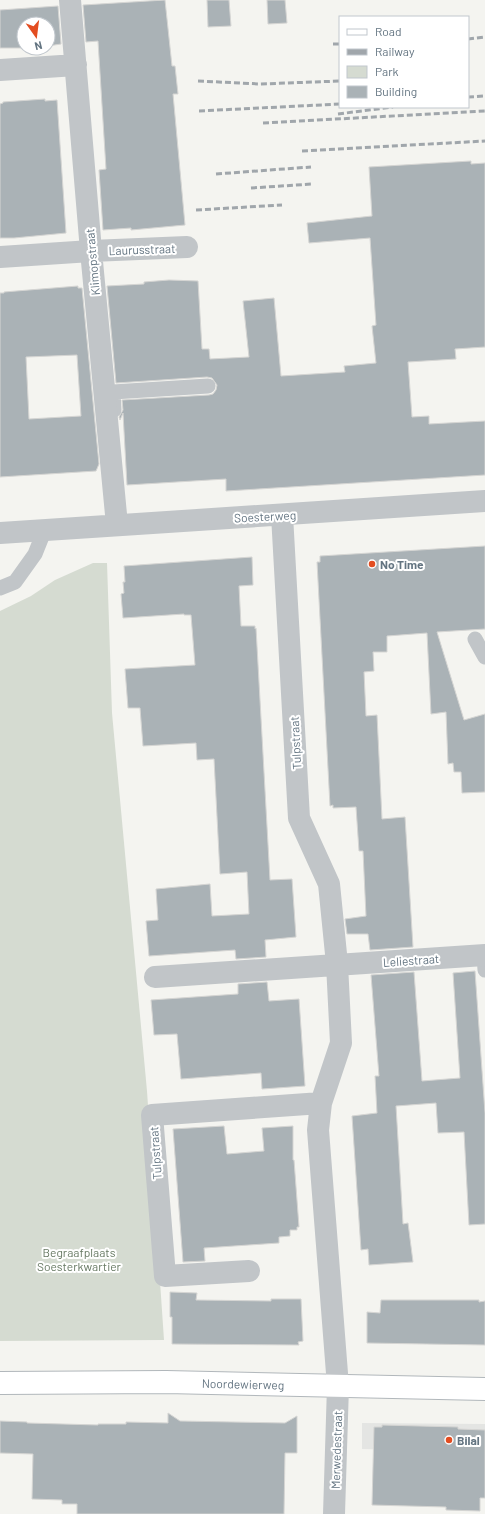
<svg xmlns="http://www.w3.org/2000/svg" width="485" height="1514" viewBox="0 0 485 1514" font-family="Barlow,sans-serif">
	<style>
		.built { fill: #e4e5e3 }
		.green { fill: #d5dbd1 }
		.building { fill: #aab2b6; stroke: #d5d5d3; fill-rule: evenodd }
		.lines { fill: none; stroke-linecap: round; stroke-linejoin: round }
		.secondary-casing { stroke: #b1b7bb; stroke-width: 24 }
		.lane { stroke: #c1c5c8; stroke-width: 15 }
		.street { stroke: #c1c5c8; stroke-width: 22 }
		.secondary { stroke: #fff; stroke-width: 22 }
		.rail { stroke: #a0a6ab; stroke-width: 3; stroke-dasharray: 6 3; stroke-linecap: butt }
		.poi-dot { fill: #e34d21; stroke: #fff; stroke-width: 1.5 }
		.labels { text-anchor: middle; dominant-baseline: central; stroke-width: 4; stroke-linejoin: round; paint-order: stroke }
		.street-label { font-size: 12px; fill: #637481; stroke: #fff }
		.poi-label { font-size: 12px; font-weight: bold; fill: #637481; stroke: #fff; text-anchor: start }
		.park-label { font-size: 12px; fill: #667862; stroke: #fff }
	</style>
	<rect width="100%" height="100%" fill="#f4f4f0"/>
	<!-- built -->
	<path class="built" d="M362,1423L485,1424V1452L362,1449Z"/>
	<!-- green -->
	<path class="green" d="M93,563H107L112,713L147,1091L164,1340L0,1341V611L31,596L55,580Z"/>
	<!-- building -->
	<path class="building" d="M165,0L172,66H175L178,94H173L185,225L131,230V228L103,230L99,170L106,169L98,41L86,42L83,5Z
		M207,0H229L231,26L208,27Z
		M267,0H285L287,23L268,24Z
		M58,6L61,44L48,46V24H24V48H0V10Z
		M45,99V101L57,100L66,233L14,238H0V104L3,103V102Z
		M471,161V164L485,163V347L455,349L456,359L408,362L412,417L429,416V424L485,421V475L226,491V479L127,485L123,413L120,420L119,417L123,410L122,400L209,395L213,394L216,390L217,385L212,378L207,377L116,383L107,286L144,284V282L169,280L198,281L202,349H209L210,359L249,357L243,301L274,298L281,376L345,372L344,366L376,363L372,326L376,325L370,238L309,243L307,223L372,216L369,167Z
		M78,286V288H82L99,464L96,471L0,477V293H4V292ZM77,355L81,416L29,419L26,357Z
		M485,546V629L437,632L464,720L485,714V792L462,793L461,772H454L453,763L448,764L446,712L431,714L427,633L387,636V652H373L374,671L364,672L366,716L377,715L382,819L405,817L413,947L370,950L368,934H347L345,919L366,916L363,851H359L356,807L333,808V805L330,806L317,562H320V556Z
		M252,557L253,585L239,586L241,626H255V629L256,628L270,880L292,879L296,937L265,940L266,957L236,959L235,950L149,956L146,921L158,920L156,889L210,884L212,916L249,914L247,872L220,874L214,759L197,760L196,743L143,746L140,708H128L125,669L195,665L191,615H184V614L123,618L121,594L124,593L123,582H125L124,566Z
		M475,971L485,1113V1224L469,1225L464,1132L438,1133L436,1103L396,1106L403,1224L408,1223L413,1262L369,1265L368,1249L361,1250L352,1116L377,1113L375,1076H379L371,975L414,972L422,1081L460,1078L453,973Z
		M267,982L269,1001L299,999L305,1086L262,1089L261,1073L181,1079L177,1034L154,1035L151,1000L238,994V984Z
		M224,1126L227,1154L264,1151L262,1128L293,1126V1160H294L299,1227H297V1230H290V1236L279,1237V1243L204,1248L205,1261L183,1262L173,1129Z
		M170,1292L197,1293L196,1300L271,1301V1299H301L303,1341L298,1342L299,1345L172,1344V1317H170Z
		M381,1300H479V1302L485,1301V1345L367,1343V1312L380,1313Z
		M168,1413L180,1421L285,1423L297,1416V1453H285L284,1514H77V1504H62V1500L32,1499L33,1454L0,1453V1421L27,1422V1423L98,1425V1424H126V1422L168,1423Z
		M382,1425L458,1427V1429L485,1430V1498H480V1511L446,1510V1507L372,1505L374,1427H382Z"/>
	<g class="lines">
		<!-- secondary casing -->
		<g class="secondary-casing">
			<g id="secondary">
				<path id="s1" d="M0,1383L166,1382L485,1389"/>
			</g>
		</g>
		<!-- lane -->
		<path class="lane" d="M114,410L113,392L208,386
			M0,588L15,582L35,554L45,529
			M475,639L485,657
			M484,955L485,970"/>
		<!-- street -->
		<path class="street" d="M70,0L91,251L117,525
			M0,70L76,65
			M0,257L91,251L187,247
			M282,515L299,818L329,884L337,964L341,1043L321,1103L318,1130L338,1386L334,1514
			M0,533L485,501
			M155,977L485,955
			M249,1271L165,1276L152,1115L321,1103"/>
		<!-- secondary -->
		<use href="#secondary" class="secondary"/>
		<!-- rail -->
		<path class="rail" d="M468,39L485,37
			M333,44H340
			M198,81L260,84L340,81
			M468,97L485,96
			M199,111L340,104
			M338,114L393,107
			M263,123L485,111
			M302,151L485,141
			M216,174L311,167
			M251,188L312,184
			M196,210L282,205"/>
	</g>
	<!-- markers -->
	<g class="poi-dot">
		<circle cx="372" cy="564" r="4"/>
		<circle cx="449" cy="1440" r="4"/>
	</g>
	<g class="labels">
		<!-- street labels -->
		<g class="street-label">
			<text transform="translate(142 249) rotate(-2)">Laurusstraat</text>
			<text transform="translate(92 262) rotate(-95)">Klimopstraat</text>
			<text transform="translate(265 516) rotate(-3)">Soesterweg</text>
			<text transform="translate(295 743) rotate(-93)">Tulpstraat</text>
			<text transform="translate(411 960) rotate(-4)">Leliestraat</text>
			<text transform="translate(155 1153) rotate(-94)">Tulpstraat</text>
			<text stroke="none"><textPath href="#s1" startOffset="243">Noordewierweg</textPath></text>
			<text transform="translate(336 1450) rotate(-88)">Merwedestraat</text>
		</g>
		<!-- poi labels -->
		<g class="poi-label">
			<text x="380" y="564">No Time</text>
			<text x="457" y="1440">Bilal</text>
		</g>
		<!-- park labels -->
		<g class="park-label">
			<text x="79" y="1252">Begraafplaats<tspan x="79" dy="14">Soesterkwartier</tspan></text>
		</g>
	</g>
	<!-- legend -->
	<rect x="339" y="16" width="130" height="92" fill="#ffffff" stroke="#c1c7cd"/>
	<rect x="347" y="29" width="20" height="6" fill="#ffffff" stroke="#c1c7cd"/>
	<text x="375" y="36" font-size="12" fill="#637481">Road</text>
	<rect x="347" y="49" width="20" height="6" fill="#a0a6ab" stroke="#c1c7cd"/>
	<text x="375" y="56" font-size="12" fill="#637481">Railway</text>
	<rect x="347" y="66" width="20" height="12" fill="#d5dbd1" stroke="#c1c7cd"/>
	<text x="375" y="76" font-size="12" fill="#637481">Park</text>
	<rect x="347" y="86" width="20" height="12" fill="#aab2b6" stroke="#c1c7cd"/>
	<text x="375" y="96" font-size="12" fill="#637481">Building</text>
	<!-- north arrow -->
	<g transform="translate(36 36) rotate(166)"><circle r="19" fill="#ffffff" stroke="#c1c7cd"/>
	<path d="M0-3L7 15L0 10L-7 15Z" fill="#e34d21"/>
	<text y="-6" font-size="11" font-weight="bold" text-anchor="middle" fill="#637481">N</text>
	</g>
</svg>
